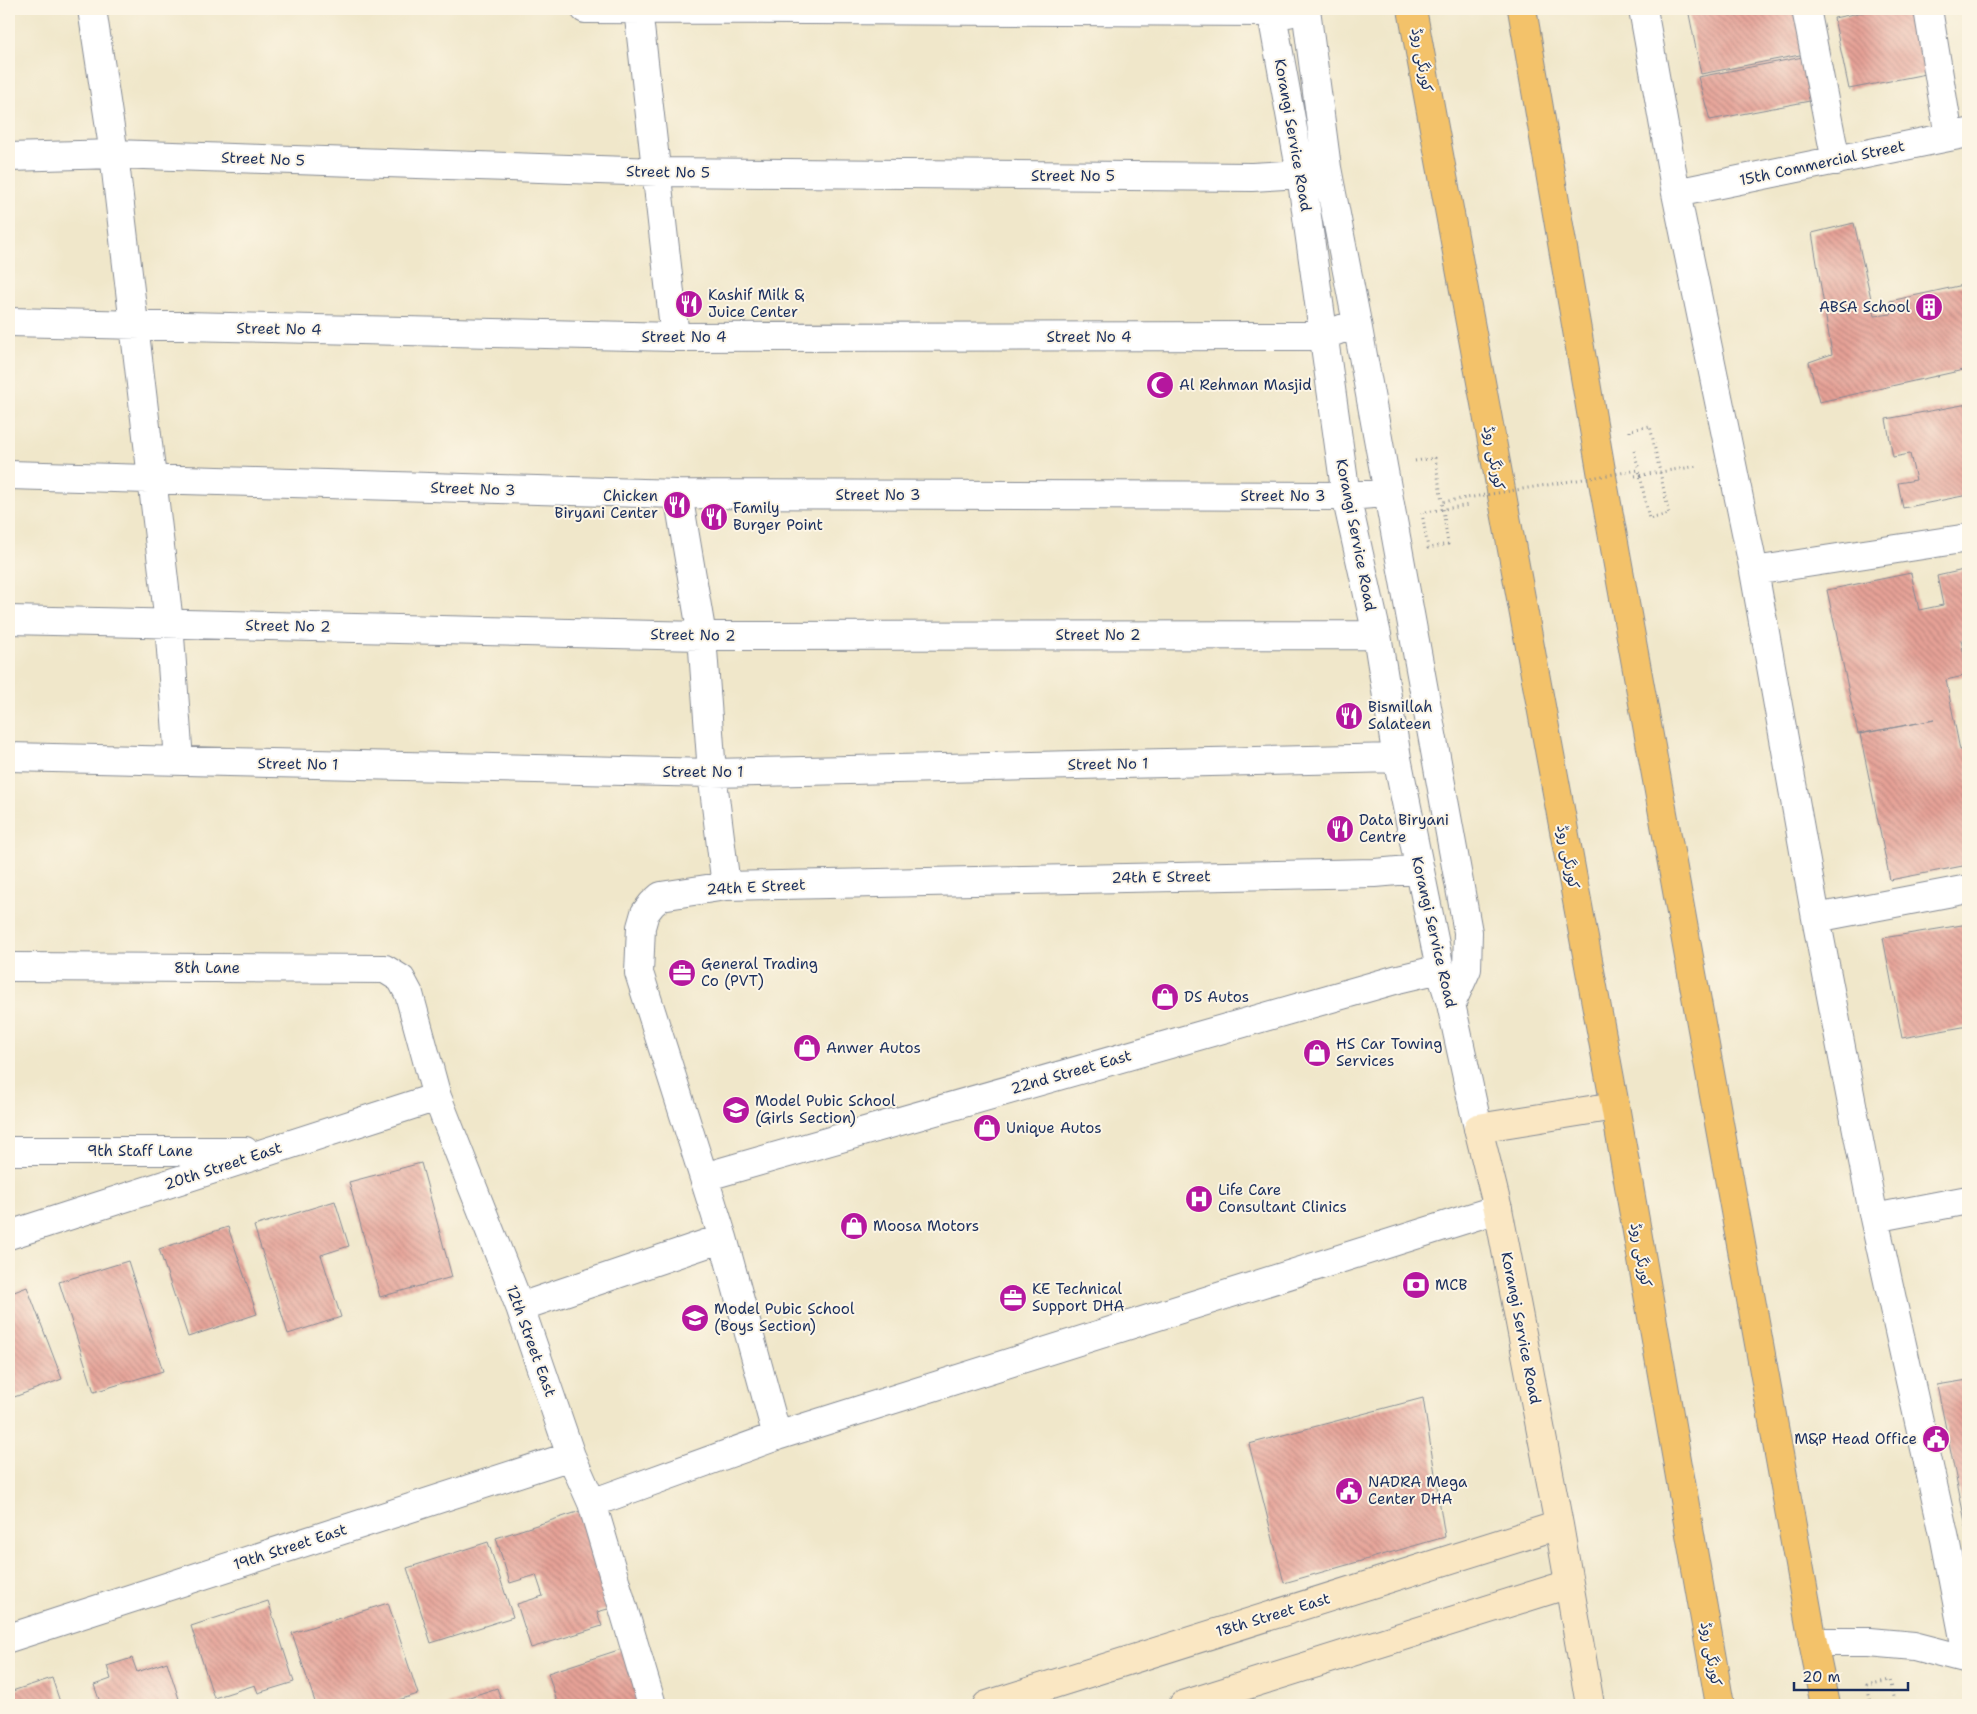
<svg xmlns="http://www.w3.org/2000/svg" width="1977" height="1714" viewBox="0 0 1977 1714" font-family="'Shantell Sans','Playpen Sans Arabic',sans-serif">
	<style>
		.building { fill: url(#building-back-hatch) }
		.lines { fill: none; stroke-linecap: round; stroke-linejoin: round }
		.street-casing { stroke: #868b94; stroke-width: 30 }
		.secondary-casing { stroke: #868b94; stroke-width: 30 }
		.primary-casing { stroke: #868b94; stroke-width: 30 }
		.path { stroke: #868b94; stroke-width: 3; stroke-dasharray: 1 4; stroke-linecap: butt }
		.street { stroke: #fff; stroke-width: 28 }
		.secondary { stroke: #fae7c3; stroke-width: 28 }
		.primary { stroke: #f3c26a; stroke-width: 28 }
		.path-bridge { stroke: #868b94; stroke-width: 3; stroke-dasharray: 1 4; stroke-linecap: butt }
		.labels { text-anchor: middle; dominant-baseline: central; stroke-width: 4; stroke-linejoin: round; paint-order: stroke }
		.street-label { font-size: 15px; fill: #1b2f5e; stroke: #fcf5e5 }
		.poi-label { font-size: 15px; fill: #1b2f5e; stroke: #fcf5e5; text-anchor: start }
	</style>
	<defs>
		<pattern id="building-back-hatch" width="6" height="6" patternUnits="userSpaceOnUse" patternTransform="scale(1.25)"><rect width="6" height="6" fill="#e6a196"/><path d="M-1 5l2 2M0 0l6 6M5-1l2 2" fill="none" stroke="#ba847e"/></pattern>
	</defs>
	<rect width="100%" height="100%" fill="#fcf5e5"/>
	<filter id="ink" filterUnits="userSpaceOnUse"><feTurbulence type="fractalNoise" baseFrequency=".02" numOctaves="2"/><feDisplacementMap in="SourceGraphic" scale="10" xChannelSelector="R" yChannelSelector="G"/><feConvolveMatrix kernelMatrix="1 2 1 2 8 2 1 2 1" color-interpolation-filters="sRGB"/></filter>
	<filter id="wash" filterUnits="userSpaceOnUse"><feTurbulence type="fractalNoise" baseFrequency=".0096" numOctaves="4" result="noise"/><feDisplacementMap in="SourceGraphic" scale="20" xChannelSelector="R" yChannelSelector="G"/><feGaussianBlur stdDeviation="1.12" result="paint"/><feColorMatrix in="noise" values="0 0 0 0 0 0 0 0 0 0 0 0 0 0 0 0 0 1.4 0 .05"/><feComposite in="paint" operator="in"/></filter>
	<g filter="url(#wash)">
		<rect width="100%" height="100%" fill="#f0e7ca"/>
		<g id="blocks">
			<!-- building -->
			<path class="building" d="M1688,9H1796L1805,54L1701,74Z
				M1878,9H1918L1931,73L1849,89L1834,18Z
				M1803,57L1815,100L1710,120L1698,77Z
				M1854,223L1875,316L1892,314L1890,301L1968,284V369L1819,402L1809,362L1832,354L1812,233Z
				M1968,404V495L1903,508L1898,483L1916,480L1910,454L1893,457L1886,419Z
				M1968,569V639L1961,640L1968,675L1946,680L1960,750L1968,748V808L1966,809L1968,821V865L1890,880L1860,734L1934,720L1858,734L1827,590L1911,573L1919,610L1943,605L1937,576Z
				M1968,924V1026L1902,1038L1883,938Z
				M421,1163L452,1277L380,1297L349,1182Z
				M335,1201L349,1246L321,1255L341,1317L288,1334L254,1226Z
				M228,1227L257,1314L188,1337L159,1249Z
				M128,1261L163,1371L94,1392L59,1282Z
				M27,1287L62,1379L9,1399V1294Z
				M1968,1380V1531H1967L1937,1385Z
				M1423,1398L1445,1537L1284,1583L1249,1444Z
				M590,1508L622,1605L597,1612L602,1626L531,1648L517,1604L543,1596L536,1575L510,1583L496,1538Z
				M488,1542L513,1617L431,1643L407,1568Z
				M268,1601L294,1682L258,1693L255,1685L214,1698L191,1626Z
				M388,1603L418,1694L382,1705H316L292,1633Z
				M637,1644L657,1705H558L548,1673Z
				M132,1658L137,1672L167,1662L181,1705H101L94,1685L111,1679L107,1666Z
				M52,1678L61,1705H9V1692Z
				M497,1688L503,1705H445Z"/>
		</g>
	</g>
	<g filter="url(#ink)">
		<use href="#blocks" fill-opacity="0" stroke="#868b94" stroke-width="1"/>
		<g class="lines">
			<!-- street casing -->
			<g class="street-casing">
				<path id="street" d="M92,9L114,154L169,623L179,761
					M585,9L1271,12L1288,13
					M638,9L675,337
					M1271,9L1301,174L1346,496L1377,635L1397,758L1440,969L1451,1004L1478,1128
					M1306,9L1327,168L1357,323L1468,932L1467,969L1451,1004
					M1643,9L1676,193L1754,571L1816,918L1874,1218L1945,1539L1968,1660
					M1806,9L1836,161
					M1928,9L1949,137
					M9,157L114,154L658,172L1252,177L1301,174L1327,168
					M1676,193L1968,133
					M9,322L675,337L1323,336L1357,323
					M9,475L678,494L1346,496L1387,493
					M678,494L702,636L712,773L726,886
					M1754,571L1968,538
					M9,620L702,636L1377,635
					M9,757L712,773L1397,758
					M1816,918L1968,889
					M9,967L385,969L401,979L409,994L437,1097L520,1307L571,1456L592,1503L652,1705
					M9,1151H245
					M704,1177L1398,979L1440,969
					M1874,1218L1968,1200
					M9,1235L437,1097
					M520,1307L723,1238
					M777,1436L723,1238L639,973L641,927L645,913L652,904L661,896L726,886L1375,873L1420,869
					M592,1503L777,1436L1498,1209
					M9,1638L571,1456
					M1813,1642H1869L1914,1646L1968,1660"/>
			</g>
			<!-- secondary casing -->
			<g class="secondary-casing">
				<path id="secondary" d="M987,1705L1559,1525
					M1183,1705L1569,1584
					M1590,1705L1559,1525L1498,1209L1478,1128L1615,1106"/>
			</g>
			<!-- primary casing -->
			<g class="primary-casing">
				<path id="primary" d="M1412,9L1615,1106L1720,1705
					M1522,9L1603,482L1813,1642L1826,1705"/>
			</g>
			<!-- path -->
			<path class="path" d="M1630,432V430L1650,426L1660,472
				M1634,451L1639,470
				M1415,461L1435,458L1442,502
				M1635,476L1698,466
				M1426,512L1469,505
				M1871,1705L1867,1685L1890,1680L1896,1705"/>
			<!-- street -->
			<use href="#street" class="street"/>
			<!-- secondary -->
			<use href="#secondary" class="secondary"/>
			<!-- primary -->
			<use href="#primary" class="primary"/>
			<!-- path-bridge -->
			<path class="path-bridge" d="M1422,513L1428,548L1448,544L1442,502L1639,470L1649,519L1669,514L1660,472"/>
		</g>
	</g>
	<!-- icons -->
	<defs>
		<g id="restaurant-disc" transform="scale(1.4375)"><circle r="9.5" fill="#b5179e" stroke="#fcf5e5"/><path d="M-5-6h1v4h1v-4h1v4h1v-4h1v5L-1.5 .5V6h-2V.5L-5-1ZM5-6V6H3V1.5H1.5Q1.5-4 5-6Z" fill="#fff"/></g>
		<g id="building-disc" transform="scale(1.4375)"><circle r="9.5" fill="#b5179e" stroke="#fcf5e5"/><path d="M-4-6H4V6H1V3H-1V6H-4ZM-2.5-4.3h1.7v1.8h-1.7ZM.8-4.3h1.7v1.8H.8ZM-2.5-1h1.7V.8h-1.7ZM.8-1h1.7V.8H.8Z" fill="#fff"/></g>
		<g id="mosque-disc" transform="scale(1.4375)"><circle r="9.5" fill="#b5179e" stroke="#fcf5e5"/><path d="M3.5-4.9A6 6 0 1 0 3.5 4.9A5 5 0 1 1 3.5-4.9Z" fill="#fff"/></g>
		<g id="office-disc" transform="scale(1.4375)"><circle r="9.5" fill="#b5179e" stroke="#fcf5e5"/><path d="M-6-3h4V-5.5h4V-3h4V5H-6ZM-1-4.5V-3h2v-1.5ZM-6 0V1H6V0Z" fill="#fff"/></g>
		<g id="shop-disc" transform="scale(1.4375)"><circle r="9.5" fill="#b5179e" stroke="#fcf5e5"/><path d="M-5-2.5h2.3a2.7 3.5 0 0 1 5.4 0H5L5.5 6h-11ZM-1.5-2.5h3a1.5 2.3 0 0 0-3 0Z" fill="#fff"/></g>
		<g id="school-disc" transform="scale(1.4375)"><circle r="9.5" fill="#b5179e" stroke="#fcf5e5"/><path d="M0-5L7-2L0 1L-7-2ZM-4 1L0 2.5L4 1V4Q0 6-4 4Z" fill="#fff"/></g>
		<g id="hospital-disc" transform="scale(1.4375)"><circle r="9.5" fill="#b5179e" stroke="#fcf5e5"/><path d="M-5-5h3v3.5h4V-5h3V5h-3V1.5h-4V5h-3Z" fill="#fff"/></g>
		<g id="bank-disc" transform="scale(1.4375)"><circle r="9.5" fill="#b5179e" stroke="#fcf5e5"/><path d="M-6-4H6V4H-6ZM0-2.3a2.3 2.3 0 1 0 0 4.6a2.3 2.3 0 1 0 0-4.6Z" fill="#fff"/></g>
		<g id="civic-disc" transform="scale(1.4375)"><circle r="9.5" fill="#b5179e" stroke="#fcf5e5"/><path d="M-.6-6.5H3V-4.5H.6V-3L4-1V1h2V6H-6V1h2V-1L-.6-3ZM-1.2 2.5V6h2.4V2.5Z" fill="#fff"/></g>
	</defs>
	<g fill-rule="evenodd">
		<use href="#restaurant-disc" x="689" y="304"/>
		<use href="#building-disc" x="1929" y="307"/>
		<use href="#mosque-disc" x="1160" y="385"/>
		<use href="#restaurant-disc" x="677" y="505"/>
		<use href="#restaurant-disc" x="714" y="517"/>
		<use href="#restaurant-disc" x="1349" y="716"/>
		<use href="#restaurant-disc" x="1340" y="829"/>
		<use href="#office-disc" x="682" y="973"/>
		<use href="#shop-disc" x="1165" y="997"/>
		<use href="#shop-disc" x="807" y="1048"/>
		<use href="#shop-disc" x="1317" y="1053"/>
		<use href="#school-disc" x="736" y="1110"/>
		<use href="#shop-disc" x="987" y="1128"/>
		<use href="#hospital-disc" x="1199" y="1199"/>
		<use href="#shop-disc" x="854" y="1226"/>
		<use href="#bank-disc" x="1416" y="1285"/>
		<use href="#office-disc" x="1013" y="1298"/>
		<use href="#school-disc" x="695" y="1318"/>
		<use href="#civic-disc" x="1936" y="1439"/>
		<use href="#civic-disc" x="1349" y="1491"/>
	</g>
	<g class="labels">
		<!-- street labels -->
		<g class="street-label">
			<text transform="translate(1422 60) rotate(80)">کورنگی روڈ</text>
			<text transform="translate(1293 135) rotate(80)">Korangi Service Road</text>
			<text transform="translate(263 159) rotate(2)">Street No 5</text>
			<text transform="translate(1822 163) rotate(-12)">15th Commercial Street</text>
			<text transform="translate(668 172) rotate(1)">Street No 5</text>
			<text x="1073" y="176">Street No 5</text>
			<text transform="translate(279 329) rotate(1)">Street No 4</text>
			<text x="684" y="337">Street No 4</text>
			<text x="1089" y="337">Street No 4</text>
			<text transform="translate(1494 458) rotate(80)">کورنگی روڈ</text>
			<text transform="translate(473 489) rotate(2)">Street No 3</text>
			<text x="878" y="495">Street No 3</text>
			<text x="1283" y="496">Street No 3</text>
			<text transform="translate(1356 535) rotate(79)">Korangi Service Road</text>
			<text transform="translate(288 626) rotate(1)">Street No 2</text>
			<text transform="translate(693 635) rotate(1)">Street No 2</text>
			<text x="1098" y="635">Street No 2</text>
			<text transform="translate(298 764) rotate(1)">Street No 1</text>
			<text transform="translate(1108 764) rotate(-1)">Street No 1</text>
			<text x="703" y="772">Street No 1</text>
			<text transform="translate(1568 857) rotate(79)">کورنگی روڈ</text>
			<text transform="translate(1161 877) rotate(-1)">24th E Street</text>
			<text transform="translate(756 887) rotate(-3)">24th E Street</text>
			<text transform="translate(1434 932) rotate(77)">Korangi Service Road</text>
			<text x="207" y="968">8th Lane</text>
			<text transform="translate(1071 1072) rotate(-16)">22nd Street East</text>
			<text x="140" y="1151">9th Staff Lane</text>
			<text transform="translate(223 1166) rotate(-18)">20th Street East</text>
			<text transform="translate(1641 1255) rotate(80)">کورنگی روڈ</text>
			<text transform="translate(1521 1328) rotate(79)">Korangi Service Road</text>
			<text transform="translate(531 1341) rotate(70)">12th Street East</text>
			<text transform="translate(290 1547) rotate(-18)">19th Street East</text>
			<text transform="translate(1273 1615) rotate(-17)">18th Street East</text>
			<text transform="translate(1711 1654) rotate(80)">کورنگی روڈ</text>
		</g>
		<!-- poi labels -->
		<g class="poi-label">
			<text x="708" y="295">Kashif Milk &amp;<tspan x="708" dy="17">Juice Center</tspan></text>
			<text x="1910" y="307" text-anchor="end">ABSA School</text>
			<text x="1179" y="385">Al Rehman Masjid</text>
			<text x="658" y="496" text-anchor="end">Chicken<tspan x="658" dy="17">Biryani Center</tspan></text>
			<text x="733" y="508">Family<tspan x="733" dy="17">Burger Point</tspan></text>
			<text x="1368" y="707">Bismillah<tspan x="1368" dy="17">Salateen</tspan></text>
			<text x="1359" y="820">Data Biryani<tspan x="1359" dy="17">Centre</tspan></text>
			<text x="701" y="964">General Trading<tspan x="701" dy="17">Co (PVT)</tspan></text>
			<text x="1184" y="997">DS Autos</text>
			<text x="1336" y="1044">HS Car Towing<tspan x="1336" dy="17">Services</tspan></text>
			<text x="826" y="1048">Anwer Autos</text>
			<text x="755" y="1101">Model Pubic School<tspan x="755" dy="17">(Girls Section)</tspan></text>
			<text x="1006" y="1128">Unique Autos</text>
			<text x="1218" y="1190">Life Care<tspan x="1218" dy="17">Consultant Clinics</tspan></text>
			<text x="873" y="1226">Moosa Motors</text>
			<text x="1435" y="1285">MCB</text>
			<text x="1032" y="1289">KE Technical<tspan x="1032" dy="17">Support DHA</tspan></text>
			<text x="714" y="1309">Model Pubic School<tspan x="714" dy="17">(Boys Section)</tspan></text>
			<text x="1917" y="1439" text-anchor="end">M&amp;P Head Office</text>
			<text x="1368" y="1482">NADRA Mega<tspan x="1368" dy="17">Center DHA</tspan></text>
		</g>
	</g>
	<!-- margin -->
	<rect width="1977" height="1714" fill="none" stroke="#fcf5e5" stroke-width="30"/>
	<!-- scale -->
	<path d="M1794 1682v8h114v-8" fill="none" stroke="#1b2f5e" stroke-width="2.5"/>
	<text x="1802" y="1682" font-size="15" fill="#1b2f5e" stroke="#fcf5e5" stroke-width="4" paint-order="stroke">20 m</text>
</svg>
